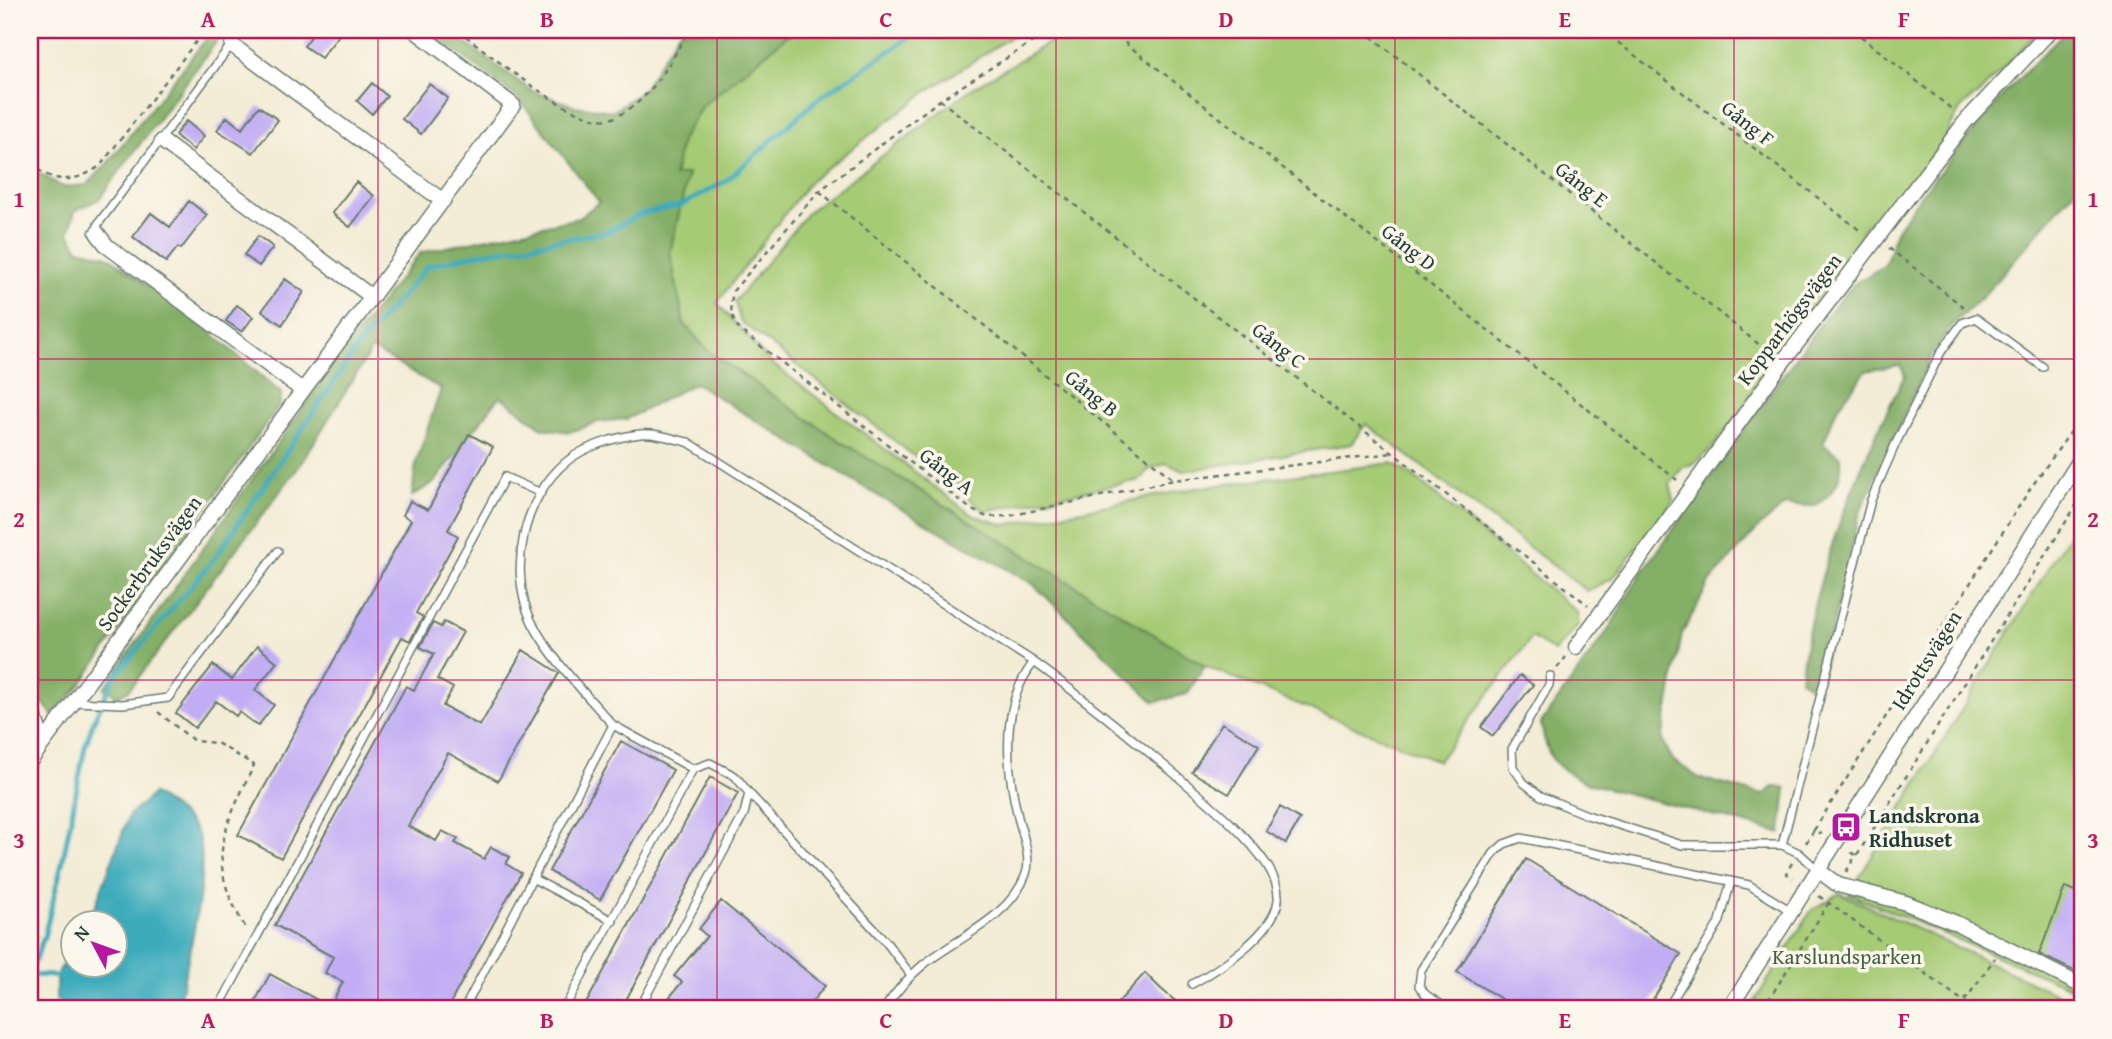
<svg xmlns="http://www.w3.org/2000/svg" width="2112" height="1039" viewBox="0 0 2112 1039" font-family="'Gentium Book Plus',serif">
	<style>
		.green { fill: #a6cb74; stroke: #628454; stroke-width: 2 }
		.forest { fill: #84af66; stroke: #52764d; stroke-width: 2 }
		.water { fill: #3dabbb; stroke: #2e7478; stroke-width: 2 }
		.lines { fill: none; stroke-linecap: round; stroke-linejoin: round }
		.stream { stroke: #3dabbb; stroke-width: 5 }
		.building { fill: #c1adf4 }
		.lane-casing { stroke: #697a6d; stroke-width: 10 }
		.street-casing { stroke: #697a6d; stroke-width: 17 }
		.path { stroke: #697a6d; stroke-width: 2.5; stroke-dasharray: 5 5; stroke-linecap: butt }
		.lane { stroke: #fff; stroke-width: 7 }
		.street { stroke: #fff; stroke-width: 14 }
		.grid { fill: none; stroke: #c2185b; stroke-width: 2; stroke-opacity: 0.55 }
		.labels { text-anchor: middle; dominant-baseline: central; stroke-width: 7; stroke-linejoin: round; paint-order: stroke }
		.street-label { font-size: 21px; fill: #1f3d34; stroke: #fbf7ec }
		.poi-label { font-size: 21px; font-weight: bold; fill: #1f3d34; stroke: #fbf7ec; text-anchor: start }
		.park-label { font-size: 21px; fill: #416044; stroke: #fbf7ec }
		.neatline { fill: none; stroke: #c2185b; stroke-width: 2.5 }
		.grid-label { font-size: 23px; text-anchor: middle; font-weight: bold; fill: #c2185b }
	</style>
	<rect width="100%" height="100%" fill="#fbf7ec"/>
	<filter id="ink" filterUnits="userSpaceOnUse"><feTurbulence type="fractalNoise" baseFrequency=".0143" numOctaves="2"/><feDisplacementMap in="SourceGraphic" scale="14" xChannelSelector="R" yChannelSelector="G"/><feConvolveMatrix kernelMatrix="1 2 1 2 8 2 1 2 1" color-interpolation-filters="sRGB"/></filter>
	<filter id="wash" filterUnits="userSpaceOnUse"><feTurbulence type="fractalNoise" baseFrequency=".00686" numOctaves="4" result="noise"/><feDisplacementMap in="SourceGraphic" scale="28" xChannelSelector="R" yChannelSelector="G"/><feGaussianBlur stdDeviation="1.57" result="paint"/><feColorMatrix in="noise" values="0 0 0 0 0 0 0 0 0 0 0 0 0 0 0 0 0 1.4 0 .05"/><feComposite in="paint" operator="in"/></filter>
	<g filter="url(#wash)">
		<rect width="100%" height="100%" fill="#f3ecd6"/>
		<!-- green -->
		<path class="green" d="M794,30H1021L926,92L810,181L717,303L770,362L972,515L1005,525L1196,488L1392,463L1414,477L1577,612L1579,625L1554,652L1532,637L1438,761L1205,666L840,441L709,352L684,324L670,252L688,174L674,176L681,140L702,106Z
			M1070,30H2039L1978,95C1954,107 1956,122 1943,141C1925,167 1901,191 1881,216C1864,223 1857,233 1857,251L1790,336C1774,346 1763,358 1763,377C1745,401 1712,462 1683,467L1670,484L1674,500L1613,578L1587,591L1366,424L1351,444L1184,471L1166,463L1148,470L1140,480L985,511L740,321L735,301L809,211L971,89Z
			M2082,513V992L1849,894Z
			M1840,893L2082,1006V1009H1750L1811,911Z"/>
		<!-- forest -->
		<path class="forest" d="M213,30H225L99,199L75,211L69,233L79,249L108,256L208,330L281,393L280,404L81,684L53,716L30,686V168L63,187L87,185L106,165Z
			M427,30H447L532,91L575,106L613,111L642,91L680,30H794L702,106L681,140L674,176L688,174L670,252L684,324L709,352L840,441L1205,666L1187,694L1154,702L1033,584L878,496L695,383L627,419L598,422L570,432L542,428L500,396L435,482L412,496L416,463L441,389L372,349L298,468L129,690L118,696L104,688L345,348L420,253L579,218L599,202L519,99Z
			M2066,30H2082V182L1983,296L1952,325L1932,354L1860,511L1820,679L1808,685L1800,679C1815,571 1856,472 1905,375L1900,365L1866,371L1837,409L1823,444L1841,457C1843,480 1834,492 1816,506L1785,505L1759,527L1709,583L1682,634L1662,740L1673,760L1699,778L1763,795L1774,787L1786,788L1781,833L1587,783C1554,768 1547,758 1541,723L1609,629L1637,580L1825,317L1854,284L1885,265L1896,231L1922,193L2006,92Z"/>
		<!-- water -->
		<path class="water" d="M153,794C170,805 196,821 200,843C208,883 186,968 177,1009H72L56,1000V976L73,945L74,965H116V923H85L95,906L129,815Z"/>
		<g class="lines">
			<!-- stream -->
			<path class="stream" d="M30,973L44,937L62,864L85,747L94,720L114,677L215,558L358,346L428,266L471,255L607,232L641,214L682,205L726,181L819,98L921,30
				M30,975L56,976"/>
		</g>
		<g id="blocks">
			<!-- building -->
			<path class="building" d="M316,30H343L321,58L304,46Z
				M372,83L387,96L372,114L357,101Z
				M429,84L448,98L421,134L402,119Z
				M259,106L278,120L253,153L217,130L227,117L242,129Z
				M186,121L204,136L193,150L175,135Z
				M356,182L374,196L350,227L332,213Z
				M189,201L207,215L181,249L178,247L166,262L133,237L151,213L170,227Z
				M258,236L273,247L259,266L244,255Z
				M285,279L304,292L282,325L262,311Z
				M237,305L253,317L242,332L226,321Z
				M469,434L493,447L448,530L458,536L416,613L423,617L410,641L402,637L281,858L238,835L411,520L403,515L410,501L428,510Z
				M444,622L463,632L437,679L453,688L443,706L480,726L523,650L559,673L498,781L448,753L408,826L436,841L442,831L458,839L455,843L484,859L491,847L510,857L506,864L521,873L447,1009H251L270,974L330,1007L343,982L325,973L333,957L275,925L406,686L414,690L434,654L420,647L433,623L441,627Z
				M257,646L277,662L255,690L274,705L258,726L239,712L236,716L216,701L195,728L176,713L213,665L232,680Z
				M1520,675L1533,685L1493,736L1481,727Z
				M1222,723L1259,745L1229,794L1192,772Z
				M621,741L673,770L600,900L549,871Z
				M710,777L738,793L621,1009H583Z
				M1280,807L1300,819L1286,843L1266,831Z
				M1526,859L1681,954L1647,1009H1518L1457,972Z
				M2065,887L2082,894V975L2039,954Z
				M721,901L825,986L806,1009H660L682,982L674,976L707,936L699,929Z
				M1145,973L1161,989L1185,1009H1112Z"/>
		</g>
	</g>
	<g filter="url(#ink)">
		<use href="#blocks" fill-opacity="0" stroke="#697a6d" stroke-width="2"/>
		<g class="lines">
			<!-- lane casing -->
			<g class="lane-casing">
				<path id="lane" d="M97,233L98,224L242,30
					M1550,676L1549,685L1512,749L1513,767L1524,783L1541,796L1587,815L1682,845H1782
					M30,690L45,738
					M74,702L123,704L168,698L278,551
					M613,725C587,696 547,654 531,620C508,570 523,498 566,462C585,446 616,437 640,434C655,432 673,439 688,442L1034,662
					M749,793L886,942L911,975
					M1818,870L1799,853L1782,845L1871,500L1895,445L1941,352L1962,323L1976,318L2043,367
					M532,878L613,921
					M218,1009L505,477L541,493
					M464,1009L613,725L693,769
					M564,1009L693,769L710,763L735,776L749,793L744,814L639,1009
					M884,1009C895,993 907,978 923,965C957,938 1010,918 1026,874C1032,857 1022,834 1018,817C1006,767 1000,704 1034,662C1083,697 1129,736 1176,775C1207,802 1244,831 1267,865C1274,876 1279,887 1278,900C1275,933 1219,969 1192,984
					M1448,1009L1426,995L1419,986L1421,970L1494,853L1504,844L1521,838L1749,885L1791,911
					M1667,1009L1720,921L1731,881"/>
			</g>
			<!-- street casing -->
			<g class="street-casing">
				<path id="street" d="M232,45L443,201
					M162,141L372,297
					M97,233L107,246L302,390
					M1576,647L1782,363L1966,121L2051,30
					M30,761L513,105L414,30
					M1818,870L1838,885L1906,903L1956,923L2082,986
					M1729,1009L2082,457"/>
			</g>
			<!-- path -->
			<path class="path" d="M458,30C486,51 579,131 613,118C648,104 672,62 688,30
				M1051,30L940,100L819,191L733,291C730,306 730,317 740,330L972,510L987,517L1009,516L1174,480L1392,453
				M1109,30L1677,480
				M1363,30L1771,354
				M1602,30L1862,232
				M1853,30L1954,111
				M940,100L1588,605
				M30,163C54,185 75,183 100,166L205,30
				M819,191L1174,480
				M1889,248L1966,309
				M1557,668L1566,657
				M158,712L194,741L217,743L254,765C222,834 204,859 247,930
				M1814,830L2030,489L2082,416
				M1806,843L1814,830L1822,834
				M1857,855L2082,496
				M1792,863L1786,873L1793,878
				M1846,872L1856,855L1849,851
				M1819,896L1974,1009
				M1763,1009L1831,899
				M1959,1009L1995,958"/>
			<!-- lane -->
			<use href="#lane" class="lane"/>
			<!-- street -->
			<use href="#street" class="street"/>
		</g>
	</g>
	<!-- grid -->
	<path class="grid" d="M378,30V1009M717,30V1009M1056,30V1009M1395,30V1009M1734,30V1009M30,359H2082M30,680H2082"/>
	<!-- icons -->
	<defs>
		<g id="bus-square" transform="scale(1.575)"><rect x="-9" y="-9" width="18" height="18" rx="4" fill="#b5179e" stroke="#fbf7ec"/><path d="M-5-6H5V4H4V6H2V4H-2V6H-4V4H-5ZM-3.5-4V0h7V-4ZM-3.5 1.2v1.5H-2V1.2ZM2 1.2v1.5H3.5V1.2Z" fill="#fff"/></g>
	</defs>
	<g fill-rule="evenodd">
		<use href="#bus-square" x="1846" y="827"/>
	</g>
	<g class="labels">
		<!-- street labels -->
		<g class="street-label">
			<text transform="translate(1748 123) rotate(38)">Gång F</text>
			<text transform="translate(1582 184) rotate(38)">Gång E</text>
			<text transform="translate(1409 247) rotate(38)">Gång D</text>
			<text transform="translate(1789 319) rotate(-53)">Kopparhögsvägen</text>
			<text transform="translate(1279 345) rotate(38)">Gång C</text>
			<text transform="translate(1092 393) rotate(39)">Gång B</text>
			<text transform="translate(947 471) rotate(38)">Gång A</text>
			<text transform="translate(149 563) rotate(-54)">Sockerbruksvägen</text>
			<text transform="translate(1926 660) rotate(-58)">Idrottsvägen</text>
		</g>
		<!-- poi labels -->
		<g class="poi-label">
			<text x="1869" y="815">Landskrona<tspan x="1869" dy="24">Ridhuset</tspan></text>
		</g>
		<!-- park labels -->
		<g class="park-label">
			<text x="1847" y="956">Karslundsparken</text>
		</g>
	</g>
	<!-- margin -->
	<rect width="2112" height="1039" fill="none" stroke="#fbf7ec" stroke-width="77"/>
	<!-- north arrow -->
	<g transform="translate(94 944) rotate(311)"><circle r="33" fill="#fbf7ec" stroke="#a3ada2" stroke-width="2"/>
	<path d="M0-5L12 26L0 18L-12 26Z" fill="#b5179e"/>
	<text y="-10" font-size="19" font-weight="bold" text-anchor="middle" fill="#1f3d34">N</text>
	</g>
	<rect x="38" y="38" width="2036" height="962" class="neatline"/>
	<g class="grid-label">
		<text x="208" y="27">A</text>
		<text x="547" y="27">B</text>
		<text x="886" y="27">C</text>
		<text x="1226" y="27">D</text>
		<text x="1565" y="27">E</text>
		<text x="1904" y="27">F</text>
		<text x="19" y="207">1</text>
		<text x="2093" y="207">1</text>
		<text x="19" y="527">2</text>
		<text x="2093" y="527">2</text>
		<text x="19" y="848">3</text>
		<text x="2093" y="848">3</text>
		<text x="208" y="1028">A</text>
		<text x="547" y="1028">B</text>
		<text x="886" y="1028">C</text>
		<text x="1226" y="1028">D</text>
		<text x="1565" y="1028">E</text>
		<text x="1904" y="1028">F</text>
	</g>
</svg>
